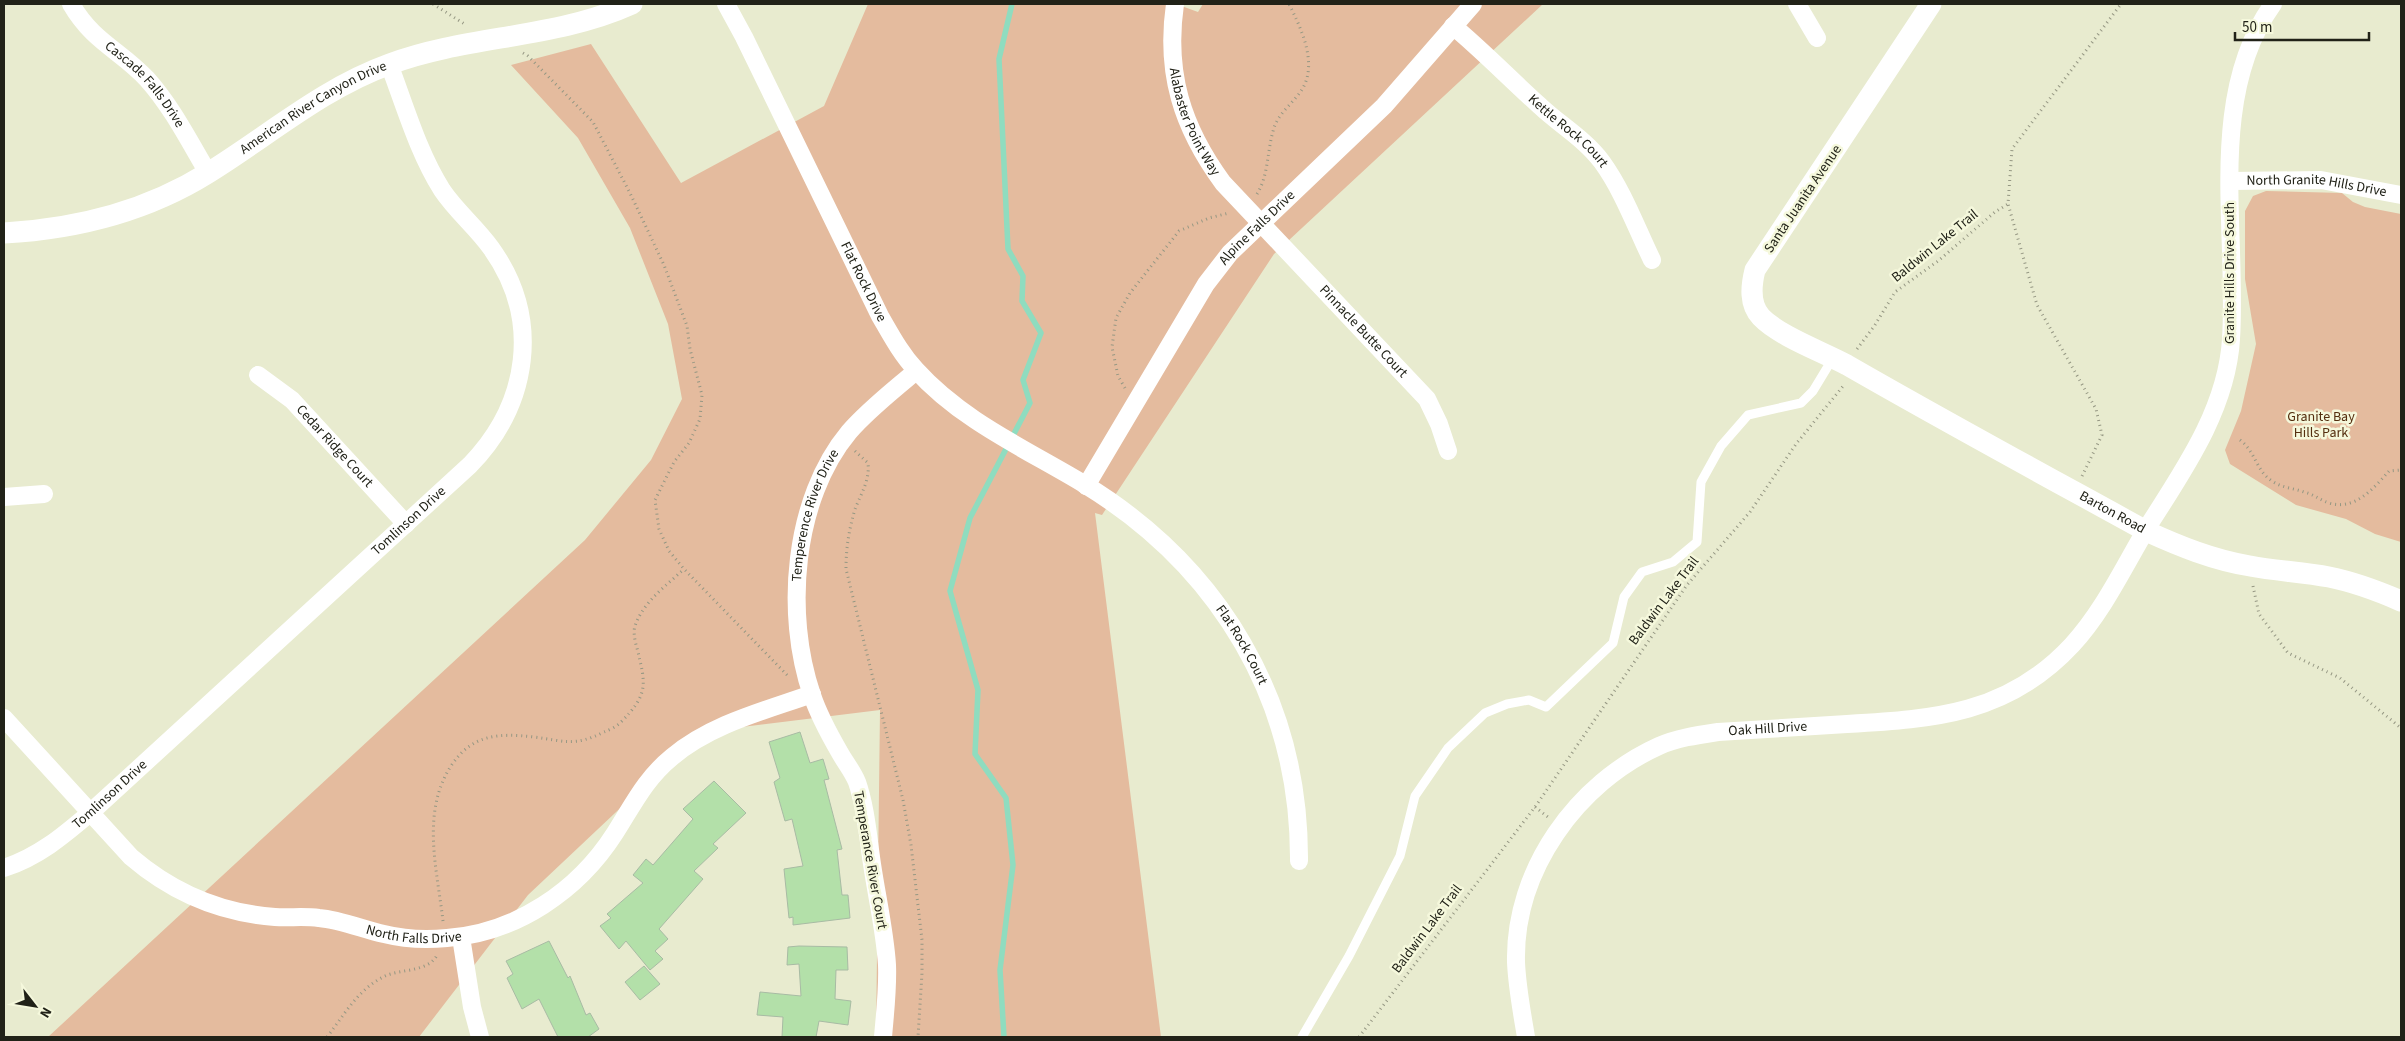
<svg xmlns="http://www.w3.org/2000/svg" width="2405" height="1041" viewBox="0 0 2405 1041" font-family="'Source Sans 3',sans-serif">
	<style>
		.green { fill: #e4bb9e }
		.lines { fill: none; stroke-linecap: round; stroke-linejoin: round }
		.stream { stroke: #8fdcbf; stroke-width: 5.5 }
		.building { fill: #b3e0a9; stroke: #a8bba4 }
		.path { stroke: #959783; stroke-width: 3; stroke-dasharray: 1 4; stroke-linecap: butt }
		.service { stroke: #fff; stroke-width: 9 }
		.minor { stroke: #fff; stroke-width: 18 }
		.tertiary { stroke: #fff; stroke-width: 21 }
		.labels { text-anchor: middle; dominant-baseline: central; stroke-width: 5; stroke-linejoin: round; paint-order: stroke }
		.street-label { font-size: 14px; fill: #212218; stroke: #f5f8dc }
		.park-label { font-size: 14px; fill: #542e0f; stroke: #f5f8dc }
	</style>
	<rect width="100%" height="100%" fill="#e8ebcf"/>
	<!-- green -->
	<path class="green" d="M868,4H1176L1198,12L1203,4H1543L1274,254L1102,515L1095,513L1161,1037H876L880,710L701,732L528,895L419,1037H48L585,540L651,460L682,399L668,324L630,228L578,138L511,65L591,44L681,183L824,106Z
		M2266,191L2342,193L2353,202L2365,207L2401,214V542L2375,534L2346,519L2296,505L2230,464L2225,450L2241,411L2256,344L2245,279V211L2253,196Z"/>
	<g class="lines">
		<!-- stream -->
		<path class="stream" d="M1004,1037L1000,970L1013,865L1006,798L975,754L978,690L950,591L970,518L1030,403L1023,380L1041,333L1022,301L1023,276L1008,249L999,59L1012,4"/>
	</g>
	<!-- building -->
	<path class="building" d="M800,732L810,763L823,759L829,779L824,780L842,849L837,850L842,895H848L850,918L793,925V917L789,918L784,869L803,866L792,819L785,821L774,782L780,778L769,742Z
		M714,781L746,813L713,844L718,848L694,871L703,879L659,929L668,939L655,951L663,959L650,970L626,941L619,949L600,926L611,918L607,914L643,883L633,875L646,859L653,865L693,819L683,809Z
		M549,941L568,978L570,976L586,1015L590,1013L599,1029L588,1037H558L539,999L522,1009L507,978L513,974L506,961Z
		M799,946L847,947L848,970H836L835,999L851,1001L848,1025L819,1021L816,1037H782L783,1017L757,1015L760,992L801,996L799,964L787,965L788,947Z
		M644,966L660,984L640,1000L625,982Z"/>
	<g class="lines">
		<!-- path -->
		<path class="path" d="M433,4L466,25
			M523,53L528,56L593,122L630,193L664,265L687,326L690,349L702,395L700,419L689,443L674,462L655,500L659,529L669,551L684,569L789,677
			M1257,194C1269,175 1267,149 1274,128C1278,114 1293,103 1301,91C1319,65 1301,28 1289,4
			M1857,349L1875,325L1895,292L1938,261L1995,212L2008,204
			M1125,388L1118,376L1112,347L1116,318L1130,293L1179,231L1209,218L1229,213
			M2240,440C2256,452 2256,471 2272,481C2282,488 2293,488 2304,492C2313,494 2320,500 2329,503C2355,511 2374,488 2389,471L2401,470
			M855,451L868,463C870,480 861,494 855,509C849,530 846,547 846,569L903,800L911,845L922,940V973L918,1037
			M2082,476L2102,435L2096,409L2037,305L2008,204L2012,149L2121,4
			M2253,586L2259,614L2288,653L2340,678L2401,728
			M1535,807L1548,817
			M443,921C437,869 421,812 451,766C472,734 498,733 534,737C565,741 574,747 604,732C609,730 616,727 620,723C649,694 646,685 637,648C635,642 633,632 635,626C643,602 667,585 684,569
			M327,1037C345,1014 358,989 385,976C400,969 429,972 437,955
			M1359,1037L1535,807L1687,585L1750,512L1796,444L1844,385"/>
		<!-- service -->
		<path class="service" d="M1302,1037L1349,956L1400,856L1415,796L1448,748L1485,713L1507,704L1529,700L1546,707L1613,643L1624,597L1642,572L1673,562L1697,542L1701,482L1721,446L1748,415L1801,403L1813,391L1833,358"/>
		<!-- minor -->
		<g class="minor">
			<path id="s1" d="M71,4C93,42 120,50 147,79C172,107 189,141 208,173"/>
			<path id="s2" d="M726,4L744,37L880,316C891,335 901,354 916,370C962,421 1026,449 1084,484C1220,567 1300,701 1299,861"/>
			<path id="s3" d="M1175,4C1165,73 1182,127 1223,183L1427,399L1439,424L1448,451"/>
			<path d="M1797,4L1817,38"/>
			<path id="s4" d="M1453,26C1483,51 1510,79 1540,106C1560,125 1585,139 1602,162C1623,191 1636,227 1652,260"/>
			<path id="s5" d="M2231,181L2321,180L2401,195"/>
			<path id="s6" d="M258,375L292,400L406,524"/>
			<path id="s7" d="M1086,486L1206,284L1230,253L1384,106L1473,4"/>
			<path d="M4,497L44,494"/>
			<path id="s8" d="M4,718L131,857C173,893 220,913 275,917C289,918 304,916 319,918C341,920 362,929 384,934C404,939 426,940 447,938C516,933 578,891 615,833C633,805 645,779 672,757C711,724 764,711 812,694"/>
			<path id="s9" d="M4,868C38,857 63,836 90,813L470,465C529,404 542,319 491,248C476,227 456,211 442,190C418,152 405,106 389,64"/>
			<path d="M461,937L472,1007L480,1037"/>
			<path id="s10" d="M883,1037C885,1013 888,989 887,965C885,932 877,898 872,864C868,837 866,808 857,782C853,772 845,762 840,753C829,734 819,716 812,695C784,614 793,499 849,432C869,409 894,390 916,371"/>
			<path id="s11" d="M1526,1037C1522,1013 1517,987 1516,962C1514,870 1577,783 1659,746C1677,738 1698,735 1718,732C1761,729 1804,727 1847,724C1935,719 2008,714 2072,645C2105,609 2125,564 2150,523C2186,467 2227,407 2231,339C2238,231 2206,97 2273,4"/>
		</g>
		<!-- tertiary -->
		<g class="tertiary">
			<path id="s12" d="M1931,4L1755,270C1751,286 1749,304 1761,317C1779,336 1823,352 1847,365C1946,422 2046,476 2146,531C2179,546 2213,560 2250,566C2276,571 2303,572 2329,577C2354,582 2378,591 2401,601"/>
			<path id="s13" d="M4,233C76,229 147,211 208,173C268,136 323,88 390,64C468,35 555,39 632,4"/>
		</g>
	</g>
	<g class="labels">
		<!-- street labels -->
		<g class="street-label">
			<text stroke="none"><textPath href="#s1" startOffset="110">Cascade Falls Drive</textPath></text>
			<text stroke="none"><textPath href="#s13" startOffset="339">American River Canyon Drive</textPath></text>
			<text stroke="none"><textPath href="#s3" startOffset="122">Alabaster Point Way</textPath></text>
			<text stroke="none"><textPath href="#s4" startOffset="156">Kettle Rock Court</textPath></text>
			<text stroke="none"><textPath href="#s5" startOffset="86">North Granite Hills Drive</textPath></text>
			<text transform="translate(1803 199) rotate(-56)">Santa Juanita Avenue</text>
			<text stroke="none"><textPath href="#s7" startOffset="311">Alpine Falls Drive</textPath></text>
			<text transform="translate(1935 246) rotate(-39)">Baldwin Lake Trail</text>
			<text transform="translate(2230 273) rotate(-90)">Granite Hills Drive South</text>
			<text stroke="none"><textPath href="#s2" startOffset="310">Flat Rock Drive</textPath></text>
			<text stroke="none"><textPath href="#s3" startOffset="395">Pinnacle Butte Court</textPath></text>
			<text stroke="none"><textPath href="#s6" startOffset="105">Cedar Ridge Court</textPath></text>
			<text stroke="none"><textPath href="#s12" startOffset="771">Barton Road</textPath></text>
			<text stroke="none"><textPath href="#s10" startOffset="540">Temperence River Drive</textPath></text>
			<text stroke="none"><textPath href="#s9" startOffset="535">Tomlinson Drive</textPath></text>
			<text transform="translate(1664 601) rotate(-53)">Baldwin Lake Trail</text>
			<text stroke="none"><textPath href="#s2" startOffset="845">Flat Rock Court</textPath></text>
			<text stroke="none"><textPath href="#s11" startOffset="460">Oak Hill Drive</textPath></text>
			<text stroke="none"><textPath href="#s9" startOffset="130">Tomlinson Drive</textPath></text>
			<text transform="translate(870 860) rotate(80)">Temperance River Court</text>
			<text transform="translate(1427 929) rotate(-53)">Baldwin Lake Trail</text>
			<text stroke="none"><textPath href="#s8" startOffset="488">North Falls Drive</textPath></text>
		</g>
		<!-- park labels -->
		<g class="park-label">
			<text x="2321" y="417">Granite Bay<tspan x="2321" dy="16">Hills Park</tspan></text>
		</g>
	</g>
	<!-- border -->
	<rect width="2405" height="1041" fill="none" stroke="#212218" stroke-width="10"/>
	<!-- north arrow -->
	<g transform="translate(35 1006) rotate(121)" stroke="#f5f8dc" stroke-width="4" paint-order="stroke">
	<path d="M0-4L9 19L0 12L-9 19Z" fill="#212218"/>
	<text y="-8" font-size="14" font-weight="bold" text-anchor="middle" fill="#212218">N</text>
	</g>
	<!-- scale -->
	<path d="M2235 32v8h134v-8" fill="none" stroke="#212218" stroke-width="2.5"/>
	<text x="2242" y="32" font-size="15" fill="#212218" stroke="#f5f8dc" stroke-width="4" paint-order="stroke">50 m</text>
</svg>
